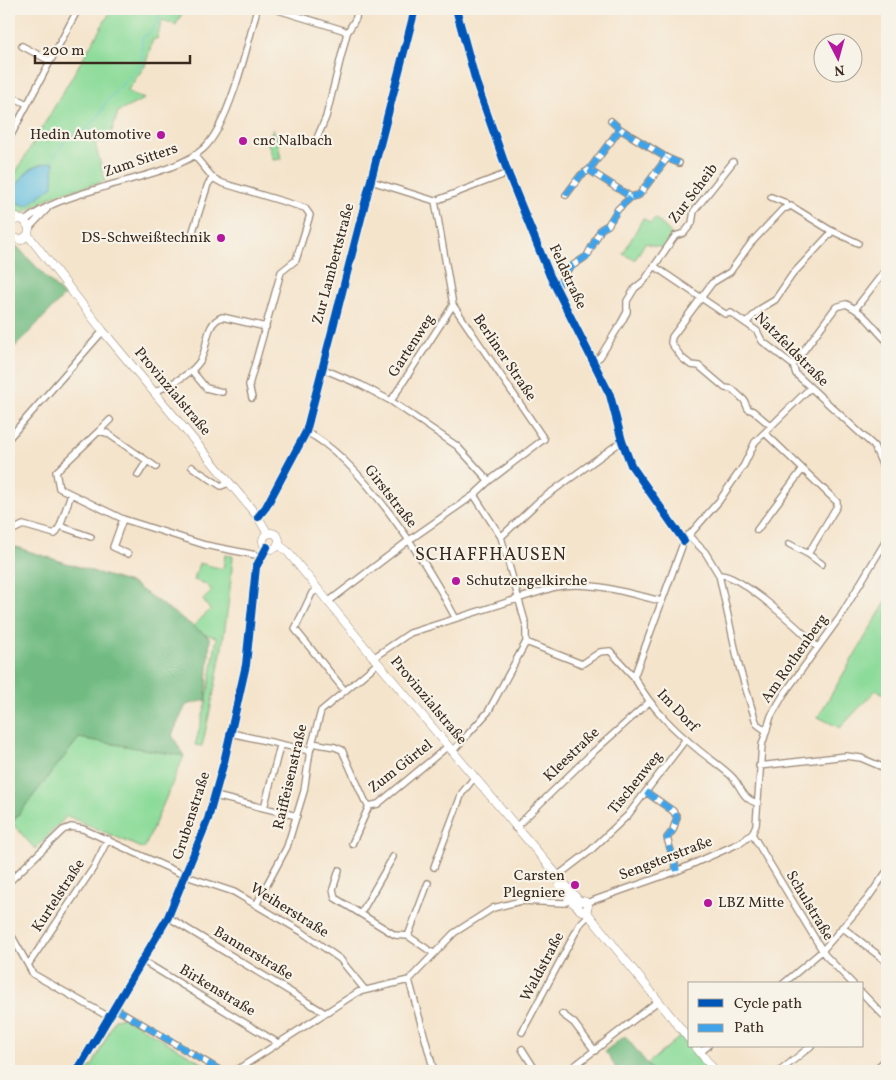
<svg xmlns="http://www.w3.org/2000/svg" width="896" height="1080" viewBox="0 0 896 1080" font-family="Vollkorn,serif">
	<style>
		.green { fill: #8cdb9a; stroke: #64825c }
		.forest { fill: #71bb82; stroke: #567250 }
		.water { fill: #62bee0; stroke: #4e747f }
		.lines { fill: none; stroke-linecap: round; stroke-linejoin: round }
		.stream { stroke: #62bee0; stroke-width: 1 }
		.minor-casing { stroke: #988775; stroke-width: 8 }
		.tertiary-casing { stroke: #988775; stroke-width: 9 }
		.minor { stroke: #fff; stroke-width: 5.5 }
		.tertiary { stroke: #fff; stroke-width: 8 }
		.quiet { stroke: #3fa3ea; stroke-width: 6; stroke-dasharray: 12 6; stroke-linecap: butt }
		.cycleway-casing { stroke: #f7f3e8; stroke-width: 11 }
		.cycleway { stroke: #0057b8; stroke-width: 8 }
		.poi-dot { fill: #b5179e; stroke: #f7f3e8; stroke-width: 2 }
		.labels { text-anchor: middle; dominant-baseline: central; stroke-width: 4.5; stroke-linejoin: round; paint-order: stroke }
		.poi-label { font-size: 15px; fill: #3b2a1e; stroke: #f7f3e8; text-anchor: end }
		.street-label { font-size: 15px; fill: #3b2a1e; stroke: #f7f3e8 }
		.quarter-label { font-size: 18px; letter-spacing: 1px; fill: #3b2a1e; stroke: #f7f3e8 }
	</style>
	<rect width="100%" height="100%" fill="#f7f3e8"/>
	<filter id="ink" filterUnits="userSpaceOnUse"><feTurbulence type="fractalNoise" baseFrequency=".02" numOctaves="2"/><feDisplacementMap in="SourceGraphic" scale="10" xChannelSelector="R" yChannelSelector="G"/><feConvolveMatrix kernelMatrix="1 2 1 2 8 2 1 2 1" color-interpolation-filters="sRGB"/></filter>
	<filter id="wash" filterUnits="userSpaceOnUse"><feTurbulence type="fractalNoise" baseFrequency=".0096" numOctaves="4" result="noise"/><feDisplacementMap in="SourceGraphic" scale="20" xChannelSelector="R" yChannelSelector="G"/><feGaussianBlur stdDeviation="1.12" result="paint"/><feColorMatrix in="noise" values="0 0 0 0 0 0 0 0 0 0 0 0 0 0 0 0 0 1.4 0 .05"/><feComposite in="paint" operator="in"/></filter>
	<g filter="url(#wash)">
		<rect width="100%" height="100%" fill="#f5e4cc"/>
		<!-- green -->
		<path class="green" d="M112,9H184L176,25L162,20L157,39H153L145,66L127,91L144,99L118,112L109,140L95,143L105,181L54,195L21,214L12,211L9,204V184Z
			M273,129L277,138L281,159L273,160L267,140Z
			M643,218L650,223L655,218L672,234L662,248L645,243L635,260L623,254Z
			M225,555L233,556C228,621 217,683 202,746L195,745L206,704L217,637L204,634L193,626L210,610L203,600L212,591L206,584L194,580L199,563L223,569Z
			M887,600V695L876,690L840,728L818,717Z
			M79,738L184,756L144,849L67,816L35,849L12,823Z
			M124,1017L216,1071H86L93,1065L115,1019Z
			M681,1036L709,1071H653L647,1064Z"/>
		<!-- forest -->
		<path class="forest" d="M9,238L64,296L9,353Z
			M9,545L133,584L210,638L206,700L186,705L172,735L184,756L79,738L9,826Z
			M625,1036L653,1071H618L605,1051Z"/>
		<!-- water -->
		<path class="water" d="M54,162L53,186L27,206L17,203L12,194C24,173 29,165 54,162Z"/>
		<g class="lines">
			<!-- stream -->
			<path class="stream" d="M50,162L67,139L86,130L99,115L106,102L142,63V38C155,30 159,24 160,9"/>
		</g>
	</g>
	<g filter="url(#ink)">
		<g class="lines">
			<!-- minor casing -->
			<g class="minor-casing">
				<path id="minor" d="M275,9L343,30L347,33L326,117L317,138
					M456,9L476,82L508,173L550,276L610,395L622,441L631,465L684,541
					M347,33L356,18L357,9
					M22,46L50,61
					M9,95L27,104
					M611,121L620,129
					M9,139L78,9
					M194,155L213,178L222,183L305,208L310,215L296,260L281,272L249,385L252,398
					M371,181L435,201L508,173
					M566,195L581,175L589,170L620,129L667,158L679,163
					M631,197L639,195L667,158
					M771,197L786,203L787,208
					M25,221C47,203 77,195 104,187C133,178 181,169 203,149C229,126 248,44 257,9
					M29,228L47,209
					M830,230L858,243
					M193,231L208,184L213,178
					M654,266L725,314L731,313L757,331L762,341L793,365L796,374L874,446L887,476
					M556,289L569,268L587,256L601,229L608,225L618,209L631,197L589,170
					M856,308L887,268
					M747,322L760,309L775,300L792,275L830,234V230L791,206L783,209L751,243L730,272L712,283L672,337L671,343L682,358L691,365L699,366L725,388L732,389L744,400L748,409L753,411L771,426
					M593,361L600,357L621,323L627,312V301L635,288L644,281L675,236L684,233L692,223L694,211L733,162
					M793,365L836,307L846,304C866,313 872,327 887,341
					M321,368L361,385L391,401L457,446L489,481
					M192,371L206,388L222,392
					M155,392C170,384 190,376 200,361C209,347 204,324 222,317L266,327
					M391,401L453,305
					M99,431L110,420
					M306,432C360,458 427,563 455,617
					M765,433L837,502V506L808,554L822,564
					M9,438L103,331
					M156,467L107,433L99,431L56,472L59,488L123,519L205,545L261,556
					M192,467L221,486L229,483
					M138,475L147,461
					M474,495L501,537L526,625V642
					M258,517L266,507L306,432L415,9
					M123,519L113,547L128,554
					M60,526L91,537
					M15,529L23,525L55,534L60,526L71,494
					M757,530L802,470
					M688,535L705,552L719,575L739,666L755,719L757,724L765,730
					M501,537L539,501L622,441
					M789,544L808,554
					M719,575C738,572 803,632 817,647
					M318,590L312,593L295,629L345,691
					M328,602L408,541L474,495L489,481L544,439L453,305L435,201
					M373,658L410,633L555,587C590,580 626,593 661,601
					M231,733L310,751
					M312,743L335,747L342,750L365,801L369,806L378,804L447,747
					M452,752L488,712L526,642L582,664L600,652L610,651L634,677
					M759,766L846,756L861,758L887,769
					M646,792L673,811L677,817L673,830L667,838L677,871
					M215,796L297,816
					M757,803C743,799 742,789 734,779C725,769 711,760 701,752C673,729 652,709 634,677L684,541L719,501L744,465L755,442L810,388
					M264,808L280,746
					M515,828L590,755L648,703
					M752,834L756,825L762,745L771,716L784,694L840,617L887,539
					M752,834L825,955L853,984
					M352,844L369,806
					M434,867L462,793L474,778
					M339,870L333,889L335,898L395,935L408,936L433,953
					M556,877L590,851L628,815L686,739
					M9,882L63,830L71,827L83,829L186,876L234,892L302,932L340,959L365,990
					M586,903L677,871L742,842L752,834
					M256,905L287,847L304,791L310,751L321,711L378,663
					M361,913L393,857
					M168,917L325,1013
					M842,927L887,962
					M9,931L33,974L109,1017
					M408,936L428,883
					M143,961L278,1043
					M28,965L94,867L108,839
					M409,980L434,1071
					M783,984L822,951L868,898L887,871
					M862,993L887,1019
					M115,1008L221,1071
					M562,1014L574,1023L595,1051
					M522,1032L580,924L588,916
					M522,1049L536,1071
					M700,1053L708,1046
					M77,1071L168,917L208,819L224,762L246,665L256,567L267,547
					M235,1071L358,992L409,980L454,933L493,908L521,901L564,903L570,900
					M568,1071L658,1001
					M780,1071L811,1046
					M873,1071L887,1059"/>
			</g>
			<!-- tertiary casing -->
			<g class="tertiary-casing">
				<path id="tertiary" d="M9,211L18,219
					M9,228C11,220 17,217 25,221L29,228L28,235L21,240L12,237L9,231
					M28,235L103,331L258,517L268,534
					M263 541a8 8 0 1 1 16 0a8 8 0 1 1-16 0Z
					M278,544L287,551L378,663L580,902
					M560,885L570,900L578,907
					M578 906a5 5 0 1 1 10 0a5 5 0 1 1-10 0Z
					M585,910L690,1040
					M695,1046L715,1071"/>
			</g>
			<!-- minor -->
			<use href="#minor" class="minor"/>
			<!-- tertiary -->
			<use href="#tertiary" class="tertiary"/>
			<!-- quiet -->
			<path class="quiet" d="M611,121L620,129
				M566,195L581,175L589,170L620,129L667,158L679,163
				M631,197L639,195L667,158
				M556,289L569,268L587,256L601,229L608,225L618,209L631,197L589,170
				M646,792L673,811L677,817L673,830L667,838L677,871
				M115,1008L221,1071"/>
			<!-- cycleway casing -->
			<g class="cycleway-casing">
				<path id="cycleway" d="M456,9L476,82L508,173L550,276L610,395L622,441L631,465L684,541
					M258,517L266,507L306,432L415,9
					M77,1071L168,917L208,819L224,762L246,665L256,567L267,547"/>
			</g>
			<!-- cycleway -->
			<use href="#cycleway" class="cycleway"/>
		</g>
	</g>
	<!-- markers -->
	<g class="poi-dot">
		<circle cx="161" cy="135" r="5"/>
		<circle cx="243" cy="141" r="5"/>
		<circle cx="221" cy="238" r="5"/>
		<circle cx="456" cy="581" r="5"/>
		<circle cx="575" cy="885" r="5"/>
		<circle cx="708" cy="903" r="5"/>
	</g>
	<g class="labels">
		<!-- poi labels -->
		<g class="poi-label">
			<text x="151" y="135">Hedin Automotive</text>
			<text x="253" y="141" text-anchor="start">cnc Nalbach</text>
			<text x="211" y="238">DS-Schweißtechnik</text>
			<text x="466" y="581" text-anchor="start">Schutzengelkirche</text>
			<text x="565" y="876">Carsten<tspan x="565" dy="17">Plegniere</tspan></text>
			<text x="718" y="903" text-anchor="start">LBZ Mitte</text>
		</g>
		<!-- street labels -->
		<g class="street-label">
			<text transform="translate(141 161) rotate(-19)">Zum Sitters</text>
			<text transform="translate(694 194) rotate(-53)">Zur Scheib</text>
			<text transform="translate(334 264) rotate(-75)">Zur Lambertstraße</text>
			<text transform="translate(567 277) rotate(65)">Feldstraße</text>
			<text transform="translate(412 346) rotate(-57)">Gartenweg</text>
			<text transform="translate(791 350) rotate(45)">Natzfeldstraße</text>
			<text transform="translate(504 358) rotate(56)">Berliner Straße</text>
			<text transform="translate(172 392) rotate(50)">Provinzialstraße</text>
			<text transform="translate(390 497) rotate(52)">Girststraße</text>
			<text transform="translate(795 659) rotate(-55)">Am Rothenberg</text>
			<text transform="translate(428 701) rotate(50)">Provinzialstraße</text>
			<text transform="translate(677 711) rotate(46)">Im Dorf</text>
			<text transform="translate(572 755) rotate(-44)">Kleestraße</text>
			<text transform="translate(401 767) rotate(-38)">Zum Gürtel</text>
			<text transform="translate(291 777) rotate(-77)">Raiffeisenstraße</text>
			<text transform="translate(636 783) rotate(-51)">Tischenweg</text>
			<text transform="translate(192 816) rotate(-72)">Grubenstraße</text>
			<text transform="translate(666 859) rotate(-21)">Sengsterstraße</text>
			<text transform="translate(59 896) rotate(-57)">Kurtelstraße</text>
			<text transform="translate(809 906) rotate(59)">Schulstraße</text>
			<text transform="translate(289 911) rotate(32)">Weiherstraße</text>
			<text transform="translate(253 954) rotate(31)">Bannerstraße</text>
			<text transform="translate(543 967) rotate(-62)">Waldstraße</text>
			<text transform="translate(217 991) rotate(31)">Birkenstraße</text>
		</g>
		<!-- quarter labels -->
		<g class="quarter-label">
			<text x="491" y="555">SCHAFFHAUSEN</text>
		</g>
	</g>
	<!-- margin -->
	<rect width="896" height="1080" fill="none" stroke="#f7f3e8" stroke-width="30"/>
	<!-- legend -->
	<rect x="688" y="982" width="175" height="65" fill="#f7f3e8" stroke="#aca397"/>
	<rect x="698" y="999" width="25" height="8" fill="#0057b8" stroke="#aca397"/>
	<text x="734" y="1008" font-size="15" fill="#3b2a1e">Cycle path</text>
	<rect x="698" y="1024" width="25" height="8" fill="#3fa3ea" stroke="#aca397"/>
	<text x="734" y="1032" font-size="15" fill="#3b2a1e">Path</text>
	<!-- north arrow -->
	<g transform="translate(838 58) rotate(174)"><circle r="24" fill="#f7f3e8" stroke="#aca397"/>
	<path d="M0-4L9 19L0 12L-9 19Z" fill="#b5179e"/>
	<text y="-8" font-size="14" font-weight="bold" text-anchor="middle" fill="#3b2a1e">N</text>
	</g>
	<!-- scale -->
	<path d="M35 55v8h155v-8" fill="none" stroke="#3b2a1e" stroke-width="2.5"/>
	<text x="42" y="55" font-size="15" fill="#3b2a1e" stroke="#f7f3e8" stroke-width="4" paint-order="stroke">200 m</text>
</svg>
